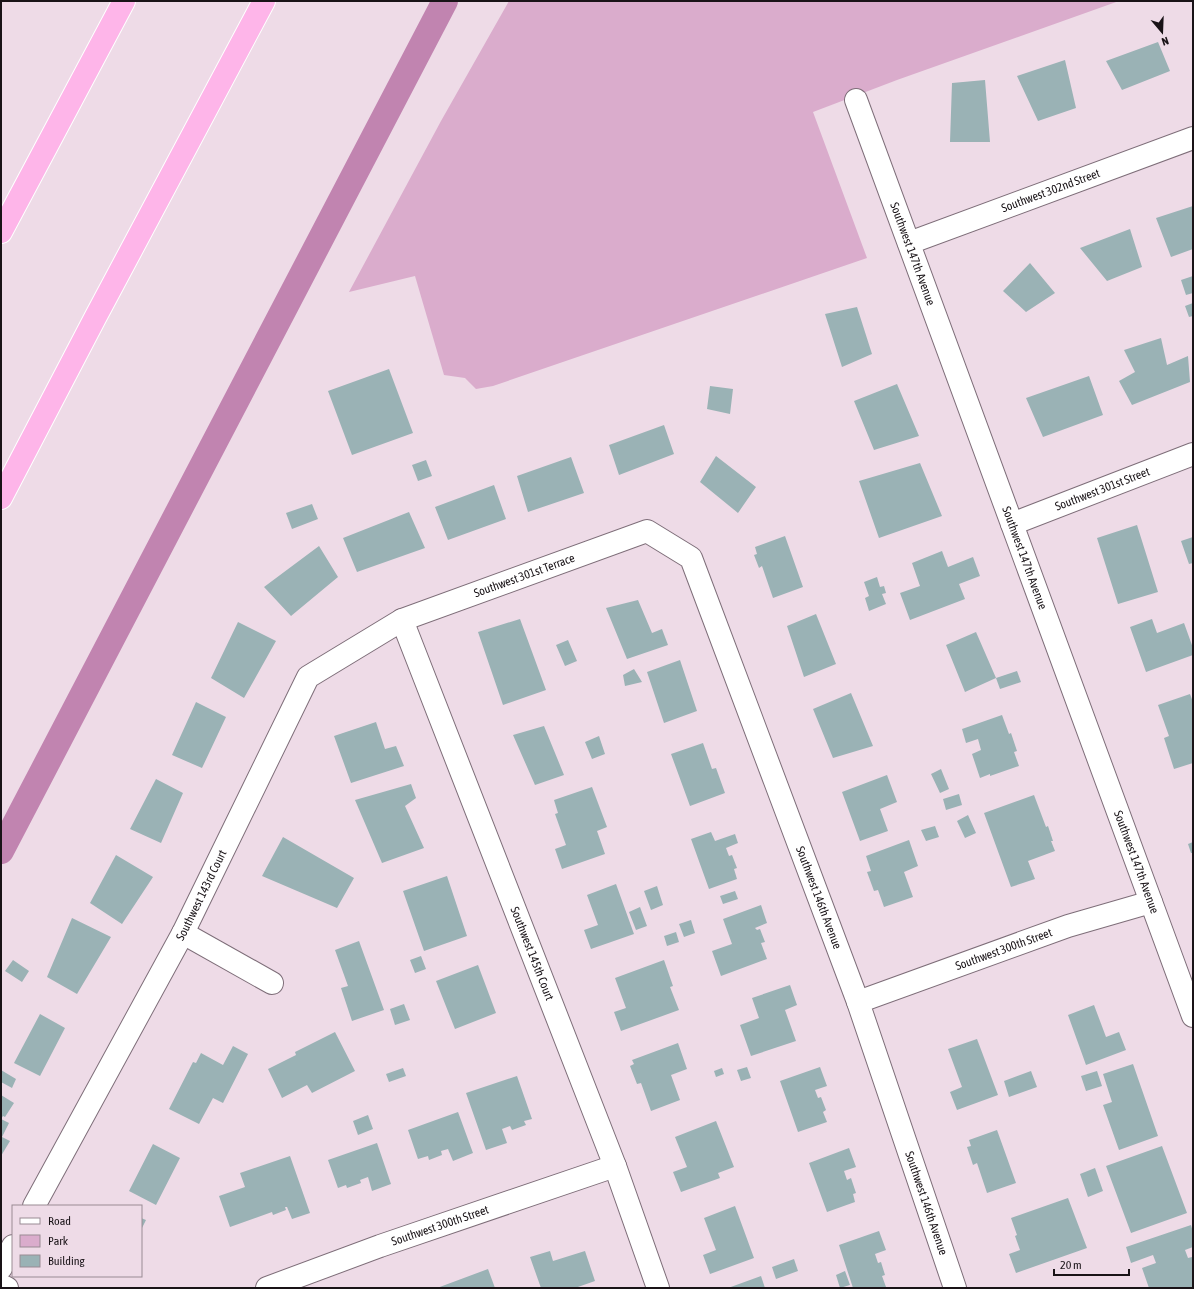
<svg xmlns="http://www.w3.org/2000/svg" width="1194" height="1289" viewBox="0 0 1194 1289" font-family="'Asap Condensed',sans-serif">
	<style>
		.green { fill: #daaccc }
		.lines { fill: none; stroke-linecap: round; stroke-linejoin: round }
		.canal { stroke: #c184b0; stroke-width: 26 }
		.building { fill: #9ab2b5 }
		.minor-casing { stroke: #7e6e79; stroke-width: 24 }
		.highway-casing { stroke: #fff; stroke-width: 24 }
		.minor { stroke: #fff; stroke-width: 22 }
		.highway { stroke: #feb5e9; stroke-width: 22 }
		.labels { text-anchor: middle; dominant-baseline: central; stroke-width: 3; stroke-linejoin: round; paint-order: stroke }
		.street-label { font-size: 12px; fill: #191317; stroke: #eedbe7 }
	</style>
	<rect width="100%" height="100%" fill="#eedbe7"/>
	<!-- green -->
	<path class="green" d="M509,1H1119L897,80L813,112L867,258L493,386L476,389L465,378L444,375L415,276L349,292L441,121Z"/>
	<g class="lines">
		<!-- canal -->
		<path class="canal" d="M1,851L445,1"/>
	</g>
	<!-- building -->
	<path class="building" d="M1158,42L1170,71L1122,90L1106,61Z
		M1065,60L1076,108L1038,121L1017,76Z
		M985,80L990,142H950L952,83Z
		M1193,206V249L1171,257L1156,218Z
		M1130,229L1142,267L1107,281L1080,248Z
		M1030,263L1055,293L1026,312L1003,291Z
		M1193,276V293L1186,295L1181,280Z
		M1193,303V316L1189,317L1185,306Z
		M857,307L872,354L842,367L825,314Z
		M1161,338L1167,365L1188,356L1190,382L1132,405L1119,381L1135,372L1124,350Z
		M389,369L413,433L352,455L328,391Z
		M1089,376L1103,415L1043,437L1026,398Z
		M897,384L919,436L874,450L854,401Z
		M710,386L733,389L730,414L707,409Z
		M664,425L674,454L619,475L609,445Z
		M716,456L756,487L738,513L700,482Z
		M571,457L584,493L528,512L517,476Z
		M426,460L432,476L418,481L412,465Z
		M920,463L942,516L879,538L859,481Z
		M494,485L506,519L448,540L435,507Z
		M312,504L318,519L292,529L286,513Z
		M409,512L425,548L357,572L343,538Z
		M1137,525L1158,592L1118,604L1097,538Z
		M785,536L803,587L773,598L762,566L759,568L754,555L757,554L755,547Z
		M1193,537V563L1189,564L1181,541Z
		M319,546L338,577L291,616L264,587Z
		M942,551L948,567L973,557L980,576L959,584L965,599L910,620L900,593L920,586L912,563Z
		M877,577L880,587L884,586L886,593L882,594L886,604L869,611L865,598L869,596L864,582Z
		M638,600L652,633L662,629L668,645L627,659L606,608Z
		M816,614L836,664L804,677L787,626Z
		M520,619L546,690L503,705L478,632Z
		M1152,619L1157,633L1184,623L1193,648V655L1146,672L1130,627Z
		M238,622L276,641L244,698L211,678Z
		M976,632L996,678L965,692L946,645Z
		M568,640L577,661L565,666L556,645Z
		M680,660L697,711L664,723L647,672Z
		M634,669L642,682L625,686L623,675Z
		M1017,671L1021,682L1000,689L996,678Z
		M851,693L873,746L833,758L813,709Z
		M1190,694L1193,702V763L1174,769L1164,738L1169,736L1158,705Z
		M196,702L226,717L202,768L172,755Z
		M1002,715L1009,734L1011,733L1017,751L1014,752L1019,766L990,776V774L980,778L972,754L981,750L978,739L966,743L962,729Z
		M376,722L385,749L396,746L404,766L351,783L334,736Z
		M544,726L564,775L535,785L513,735Z
		M599,736L605,754L592,759L585,742Z
		M703,743L712,769L716,768L725,793L690,806L671,754Z
		M941,769L949,789L940,793L931,774Z
		M887,775L897,802L880,809L888,831L860,841L842,792Z
		M156,779L183,793L161,843L130,829Z
		M411,784L416,798L405,806L424,848L382,863L355,800Z
		M592,787L607,827L597,831L605,854L562,869L555,849L566,845L555,814L558,813L554,800Z
		M959,794L962,805L946,810L943,799Z
		M1034,795L1046,827L1048,826L1053,841H1051L1055,851L1028,861L1035,879L1011,887L984,813Z
		M968,815L976,833L965,838L957,821Z
		M935,826L939,837L926,841L921,830Z
		M711,832L715,841L735,834L738,843L726,848L729,856L732,855L737,868L734,869L737,879L709,889L691,839Z
		M283,837L354,878L337,908L262,876Z
		M909,840L918,866L904,872L913,897L884,907L878,890L874,891L867,872L871,871L866,856Z
		M1193,842V853H1191L1188,844Z
		M116,855L153,877L122,924L90,903Z
		M447,876L467,936L424,951L403,891Z
		M616,884L634,934L591,949L584,930L598,925L587,895Z
		M657,886L663,905L651,910L644,891Z
		M735,891L738,899L723,904L720,896Z
		M761,905L767,923L755,928L757,930L760,929L765,942L761,943L767,959L721,976L712,951L732,944L723,919Z
		M640,907L647,926L636,930L629,912Z
		M72,918L111,937L77,994L47,977Z
		M691,920L695,933L684,937L679,924Z
		M676,932L679,942L667,946L664,936Z
		M359,941L384,1010L352,1021L341,988L348,986L335,950Z
		M421,956L426,969L415,973L410,960Z
		M13,960L29,971L22,982L5,971Z
		M664,960L673,986L670,987L679,1010L621,1031L614,1012L626,1008L615,978Z
		M478,965L496,1013L455,1029L436,981Z
		M790,985L797,1005L785,1010L796,1041L751,1056L740,1025L759,1018L752,998Z
		M404,1004L410,1020L395,1025L390,1009Z
		M1094,1005L1106,1037L1119,1032L1126,1050L1086,1065L1068,1015Z
		M40,1014L65,1028L40,1076L14,1063Z
		M335,1032L355,1071L312,1093L307,1085L282,1098L268,1069L296,1055L295,1052Z
		M977,1039L998,1095L957,1110L950,1092L962,1087L948,1049Z
		M678,1043L687,1069L671,1075L680,1100L651,1111L641,1083L637,1084L630,1066L634,1064L632,1060Z
		M233,1046L248,1054L223,1103L213,1098L199,1124L169,1109L193,1062L196,1063L201,1053L223,1065Z
		M1133,1064L1158,1136L1119,1150L1103,1105L1112,1102L1103,1074Z
		M747,1067L751,1078L741,1081L737,1070Z
		M820,1067L827,1086L815,1090L818,1098L821,1097L826,1110L823,1112L827,1122L798,1132L780,1081Z
		M403,1068L406,1076L389,1082L386,1074Z
		M722,1068L724,1074L716,1077L714,1071Z
		M1,1070L16,1079L12,1088L1,1082Z
		M1031,1071L1037,1087L1009,1097L1004,1081Z
		M1097,1071L1102,1086L1086,1091L1081,1076Z
		M517,1076L532,1119L524,1121L526,1125L512,1130L510,1126L502,1129L507,1143L486,1150L466,1093Z
		M1,1095L14,1103L5,1117L3,1116L1,1119L9,1123L2,1137L10,1141L1,1156Z
		M458,1112L473,1153L453,1161L448,1149L441,1151L442,1155L429,1160L428,1156L418,1159L408,1130Z
		M368,1115L373,1129L358,1135L353,1121Z
		M716,1121L734,1167L718,1173L720,1178L681,1192L673,1172L687,1167L675,1137Z
		M997,1130L1016,1183L987,1193L977,1163L973,1165L967,1147L971,1146L969,1140Z
		M377,1143L391,1184L372,1191L368,1177L360,1180L361,1183L347,1188L346,1185L338,1188L328,1160Z
		M153,1144L180,1158L156,1205L129,1191Z
		M1162,1146L1187,1213L1131,1233L1106,1166Z
		M849,1148L856,1167L844,1171L847,1180L851,1178L856,1193L853,1194L855,1202L827,1212L809,1163Z
		M290,1156L310,1213L292,1219L287,1207H285L286,1210L273,1215L272,1212L230,1227L219,1196L245,1187L240,1173Z
		M1095,1168L1103,1191L1088,1197L1080,1174Z
		M1068,1198L1087,1248L1016,1273L1009,1254L1020,1250L1015,1236L1017,1235L1011,1218Z
		M735,1206L754,1258L710,1274L703,1255L716,1250L704,1218Z
		M141,1218L146,1220L141,1230Z
		M1191,1225L1193,1232V1247L1185,1250L1188,1258L1192,1257L1193,1260V1288H1149L1142,1268L1156,1263L1153,1255L1131,1263L1126,1247Z
		M879,1231L886,1250L875,1254L878,1263L881,1262L885,1275L882,1276L886,1287L853,1288L839,1245Z
		M550,1251L553,1261L585,1251L595,1281L575,1288H541L530,1257Z
		M794,1259L798,1271L776,1279L772,1267Z
		M488,1269L495,1288H437Z
		M845,1271L850,1285L840,1288L836,1275Z
		M761,1276L765,1288H728Z"/>
	<g class="lines">
		<!-- minor casing -->
		<g class="minor-casing">
			<g id="minor">
				<path id="s1" d="M856,100L1193,1016"/>
				<path id="s2" d="M909,243L1193,138"/>
				<path id="s3" d="M1012,524L1193,454"/>
				<path id="s4" d="M402,620L615,1166L658,1288"/>
				<path d="M183,933L272,983"/>
				<path id="s5" d="M858,1002L1068,926L1151,902"/>
				<path id="s6" d="M34,1206L183,933L308,677L402,620L647,531L691,558L858,1002L955,1288"/>
				<path d="M1,1268L13,1246"/>
				<path d="M1,1285L7,1288"/>
				<path id="s7" d="M267,1288L380,1246L615,1166"/>
			</g>
		</g>
		<!-- highway casing -->
		<g class="highway-casing">
			<path id="highway" d="M1,232L124,1
				M1,498L95,318L264,1"/>
		</g>
		<!-- minor -->
		<use href="#minor" class="minor"/>
		<!-- highway -->
		<use href="#highway" class="highway"/>
	</g>
	<g class="labels">
		<!-- street labels -->
		<g class="street-label">
			<text stroke="none"><textPath href="#s2" startOffset="151">Southwest 302nd Street</textPath></text>
			<text stroke="none"><textPath href="#s1" startOffset="164">Southwest 147th Avenue</textPath></text>
			<text stroke="none"><textPath href="#s3" startOffset="97">Southwest 301st Street</textPath></text>
			<text stroke="none"><textPath href="#s1" startOffset="488">Southwest 147th Avenue</textPath></text>
			<text stroke="none"><textPath href="#s6" startOffset="836">Southwest 301st Terrace</textPath></text>
			<text stroke="none"><textPath href="#s1" startOffset="812">Southwest 147th Avenue</textPath></text>
			<text stroke="none"><textPath href="#s6" startOffset="353">Southwest 143rd Court</textPath></text>
			<text stroke="none"><textPath href="#s6" startOffset="1381">Southwest 146th Avenue</textPath></text>
			<text stroke="none"><textPath href="#s5" startOffset="155">Southwest 300th Street</textPath></text>
			<text stroke="none"><textPath href="#s4" startOffset="358">Southwest 145th Court</textPath></text>
			<text stroke="none"><textPath href="#s6" startOffset="1705">Southwest 146th Avenue</textPath></text>
			<text stroke="none"><textPath href="#s7" startOffset="184">Southwest 300th Street</textPath></text>
		</g>
	</g>
	<!-- border -->
	<rect width="1194" height="1289" fill="none" stroke="#191317" stroke-width="4"/>
	<!-- legend -->
	<rect x="12" y="1205" width="130" height="72" fill="#eedbe7" stroke="#998b94"/>
	<rect x="20" y="1218" width="20" height="6" fill="#ffffff" stroke="#998b94"/>
	<text x="48" y="1225" font-size="12" fill="#191317">Road</text>
	<rect x="20" y="1235" width="20" height="12" fill="#daaccc" stroke="#998b94"/>
	<text x="48" y="1245" font-size="12" fill="#191317">Park</text>
	<rect x="20" y="1255" width="20" height="12" fill="#9ab2b5" stroke="#998b94"/>
	<text x="48" y="1265" font-size="12" fill="#191317">Building</text>
	<!-- north arrow -->
	<g transform="translate(1162 32) rotate(161)" stroke="#eedbe7" stroke-width="3" paint-order="stroke">
	<path d="M0-3L7 15L0 10L-7 15Z" fill="#191317"/>
	<text y="-6" font-size="11" font-weight="bold" text-anchor="middle" fill="#191317">N</text>
	</g>
	<!-- scale -->
	<path d="M1054 1269v6h75v-6" fill="none" stroke="#191317" stroke-width="2"/>
	<text x="1060" y="1269" font-size="12" fill="#191317" stroke="#eedbe7" stroke-width="3" paint-order="stroke">20 m</text>
</svg>
